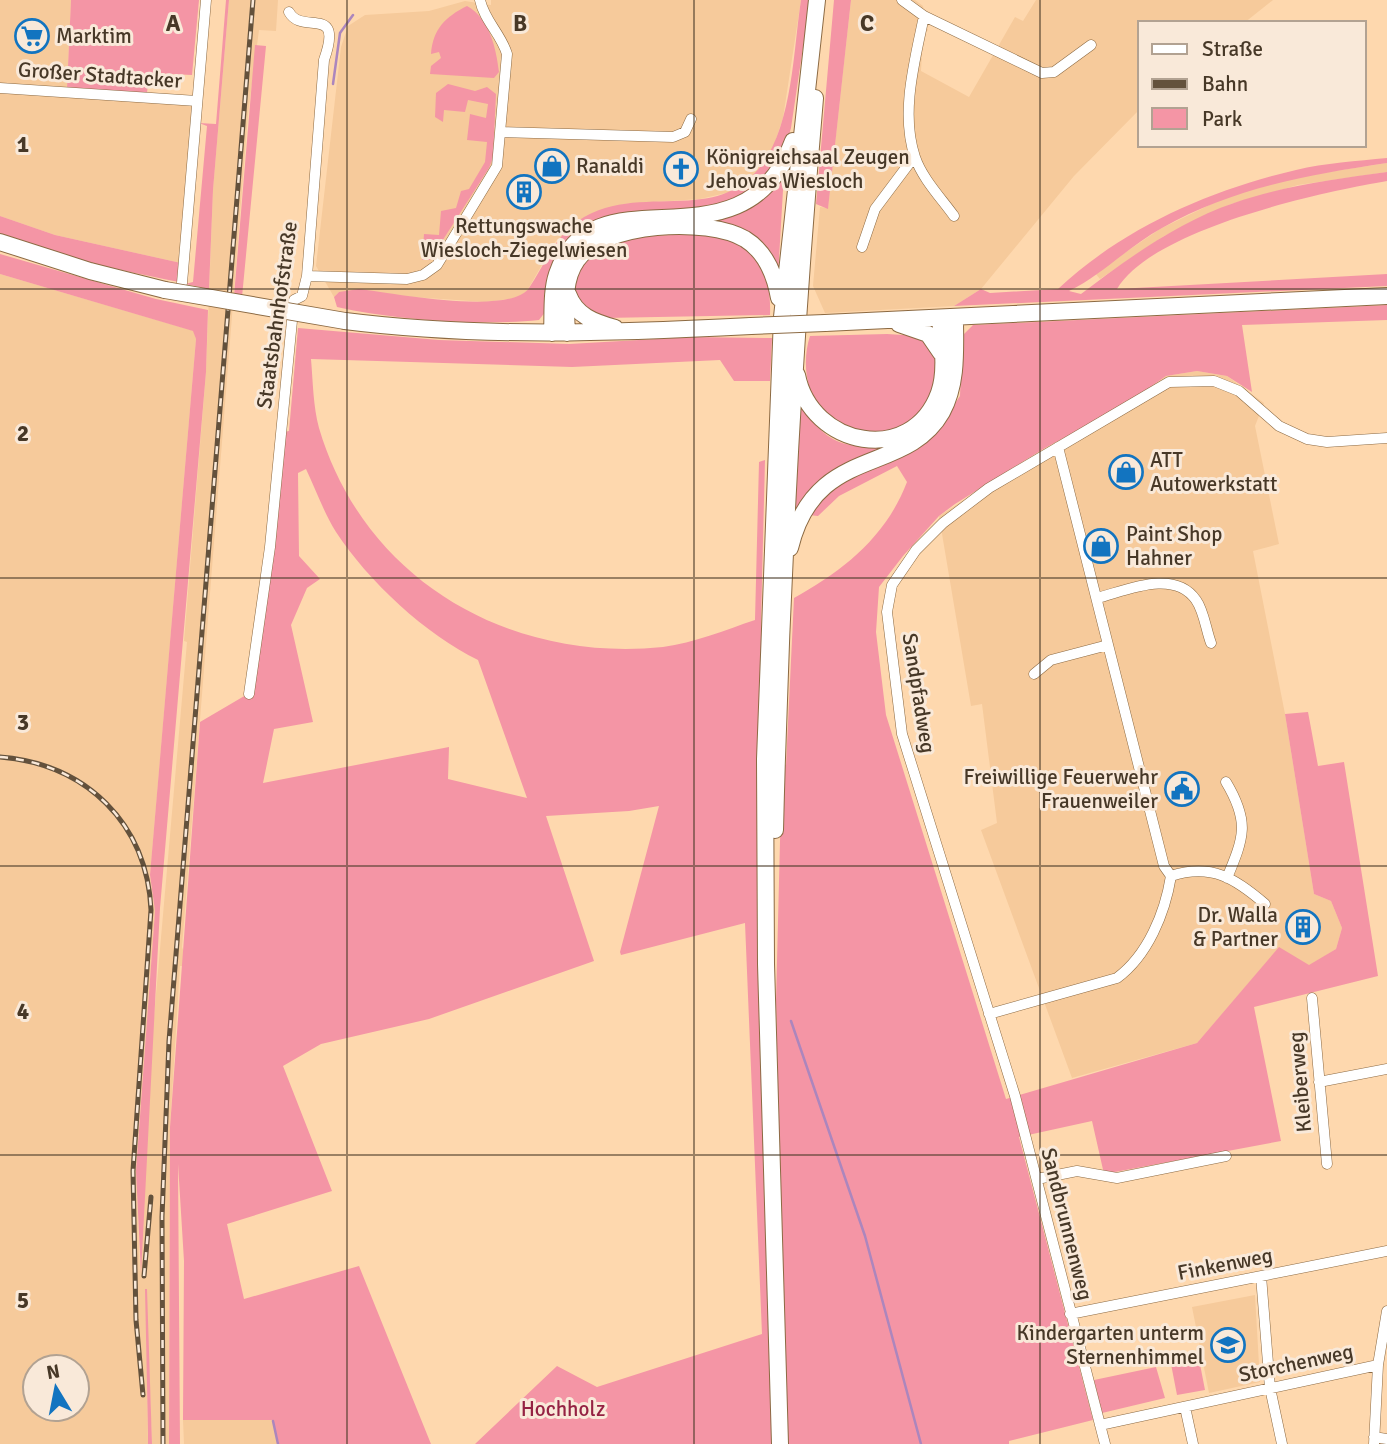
<svg xmlns="http://www.w3.org/2000/svg" width="1387" height="1444" viewBox="0 0 1387 1444" font-family="Signika,sans-serif">
	<style>
		.built { fill: #f6ca9b; fill-rule: evenodd }
		.green { fill: #f495a5; fill-rule: evenodd }
		.lines { fill: none; stroke-linecap: round; stroke-linejoin: round }
		.stream { stroke: #ac86bd; stroke-width: 2.5 }
		.minor-casing { stroke: #8c6a43; stroke-width: 11 }
		.primary-casing { stroke: #8c6a43; stroke-width: 18 }
		.minor { stroke: #fff; stroke-width: 10 }
		.primary { stroke: #fff; stroke-width: 16 }
		.rail-casing { stroke: #63513c; stroke-width: 5 }
		.rail { stroke: #f9e9d9; stroke-width: 2.5; stroke-dasharray: 8; stroke-linecap: butt }
		.primary-bridge-casing { stroke: #8c6a43; stroke-width: 18; stroke-linecap: butt }
		.primary-bridge { stroke: #fff; stroke-width: 16 }
		.grid { fill: none; stroke: #473827; stroke-width: 2; stroke-opacity: 0.55 }
		.labels { text-anchor: middle; dominant-baseline: central; stroke-width: 6; stroke-linejoin: round; paint-order: stroke }
		.poi-label { font-size: 21px; fill: #473827; stroke: #f9e9d9; text-anchor: start }
		.street-label { font-size: 21px; fill: #473827; stroke: #f9e9d9 }
		.park-label { font-size: 21px; fill: #952243; stroke: #f9e9d9 }
		.grid-label { font-size: 23px; text-anchor: middle; font-weight: bold; fill: #473827; stroke: #f9e9d9; stroke-width: 6; stroke-linejoin: round; paint-order: stroke }
	</style>
	<rect width="100%" height="100%" fill="#fed8ae"/>
	<!-- built -->
	<path class="built" d="M0,0H71L67,88L181,96L193,109L181,263L55,235L0,216Z
		M229,0H278L276,31L259,30L248,114L182,947L185,955L184,966H180L170,1127L169,1444H152L146,1289L148,1444H0V274L194,331L196,339L150,876L155,911L136,1171L140,1274L152,1040L187,642L184,641L206,372L213,190ZM35,1367H77V1409H35Z
		M491,0H801L783,118L771,154L747,184L735,191L700,199L624,204L579,220L555,242L527,291L517,298L485,302L339,292L334,297L316,266L341,47L348,26L365,15L429,11L465,1L491,5Z
		M851,0H915L923,6L928,30L923,35L921,71L969,97L1015,17L1023,21L1036,0H1273L1244,23H1140V109L1074,176L981,289L954,306L825,313L813,286L820,207L828,208Z
		M1387,163V172L1298,185L1231,204L1164,236L1100,279L1095,273L1160,229L1228,196L1296,177Z
		M1197,371L1227,376L1264,403L1255,426L1279,544L1253,551L1285,714L1314,894L1331,901L1342,928L1336,949L1309,966L1279,948L1197,1043L1072,1078L981,830L997,823L982,704L971,706L939,516L1045,448L1125,405L1166,376Z
		M1255,1295L1260,1382L1209,1393L1192,1307Z
		M183,1420H274L279,1444H184Z"/>
	<!-- green -->
	<path class="green" d="M71,0H199L192,75L149,73L147,93L67,88Z
		M226,0H229L213,190L209,289L185,284L193,282L207,126L199,123L216,124Z
		M801,0H810L791,128L782,158L760,189L557,262L544,294L546,311L539,320C480,326 395,320 337,307L334,297L339,292L359,289C392,293 510,316 529,288C549,258 557,229 592,213C627,197 665,204 702,199C794,188 790,71 801,0Z
		M834,0H851L828,209L816,204Z
		M467,6C490,19 496,48 499,72L494,78L430,74L431,66L441,58L439,52L431,54C433,29 445,17 467,6Z
		M255,45L266,46L242,297L234,296Z
		M448,84L475,91L487,87L496,94L493,158L489,168L430,260H422L424,234L439,235L441,211L456,208L461,191L469,189L485,162L487,142L467,140L470,114L486,118L488,104L468,100L465,112L444,110L443,122L435,117L436,93Z
		M1387,158V163C1307,175 1233,188 1162,228C1129,246 1102,275 1069,291L1081,294C1127,259 1178,222 1234,203C1283,186 1335,179 1387,172V181C1321,192 1152,229 1117,289L1387,274V286L954,306L981,289L990,293L1058,289C1123,228 1210,190 1296,170C1325,163 1357,161 1387,158Z
		M784,173L778,276C771,260 761,244 746,234C710,211 605,219 578,252C562,271 562,294 561,318H558C548,188 669,239 740,211C760,203 773,190 784,173Z
		M0,216L55,235L181,263L179,282C118,270 58,257 0,234Z
		M709,234C719,237 733,239 742,244C766,258 771,290 770,315L604,318C588,310 574,303 574,284C576,229 672,236 709,234Z
		M0,254L156,299L208,310L206,372L160,908L141,1274L136,1171L155,911L150,875L196,339L193,331L0,274Z
		M1387,305V320L1242,325L1252,392L1227,376L1197,371L1166,376L1125,405L1045,448L955,504L939,516L903,556L879,587L876,632L886,715L1006,1099L1197,1043L1279,947L1309,965L1336,949L1342,928L1331,901L1314,894L1285,714L1308,712L1318,766L1344,762L1378,976L1254,1007L1281,1141L1104,1174L1092,1121L1019,1137L1093,1420L1009,1441V1444H786L776,1001L782,762L786,765L794,598C843,571 886,537 907,482L897,466L839,496L818,516L808,515L838,483L947,415L960,396L962,336L973,325Z
		M298,328L439,340L569,344L692,337L772,338L770,381H734L720,360L572,367L311,359C313,382 313,406 319,428C364,580 509,663 663,647C694,643 725,630 755,620L759,462L765,460L761,620L774,1444H475L557,1366L597,1387L762,1334L745,923L621,955L620,952L659,806L629,811L546,816L594,961L429,1019L321,1044L283,1066L332,1191L227,1224L244,1299L359,1266L431,1444H279L273,1420H183L184,1261L178,1164L180,1444H169L170,1127L200,722L246,695L283,432L289,431ZM306,469C316,490 324,513 336,532C368,581 426,635 478,660L527,798L448,779L449,747L263,783L274,729L313,722L291,625L307,588L320,579L299,556L298,473Z
		M887,334C897,335 910,334 919,339C973,365 900,480 824,412C805,394 802,360 810,336Z
		M799,398C830,462 869,449 924,430L862,458L794,522Z
		M145,1289H147L152,1444H148V1433Z
		M1199,1359L1205,1390L1177,1395L1171,1364Z
		M1156,1367L1165,1398L1102,1413L1094,1380Z"/>
	<g class="lines">
		<!-- stream -->
		<path class="stream" d="M333,84L340,33L353,15
			M791,1021L865,1236L921,1444
			M273,1421L278,1444"/>
		<!-- minor casing -->
		<g class="minor-casing">
			<path id="minor" d="M902,0L924,16L1042,73L1054,72L1091,45
				M924,16C915,60 900,113 915,157C922,178 941,198 954,216
				M0,88L197,101
				M501,132L673,137L685,132L691,119
				M862,247L875,209L914,157
				M307,276L407,279L423,275L437,265L497,166L507,54C501,34 484,20 480,0
				M182,283L206,0
				M1097,598C1125,591 1174,568 1196,600C1204,611 1206,630 1211,643
				M1034,674L1051,660L1108,645
				M249,694L270,547L294,300L302,296L307,276L324,60C344,3 302,36 289,12
				M1226,782C1250,822 1244,837 1227,878
				M1171,876C1211,863 1235,878 1265,904
				M1312,998L1327,1164
				M989,1014L1117,978C1148,955 1165,913 1171,876L1164,866L1058,447
				M1319,1082L1387,1069
				M1037,1179L1077,1171L1117,1178L1226,1156
				M1261,1276L1270,1388L1282,1444
				M1070,1314L1387,1251
				M1185,1407L1193,1444
				M1100,1425L1378,1365
				M1374,1437L1387,1439
				M1105,1444L1015,1096L902,734L887,612L892,585L916,550L943,523L989,488L1169,382L1214,381L1239,391L1279,426L1307,439L1327,442L1387,438
				M1374,1444L1378,1365L1387,1311"/>
		</g>
		<!-- primary casing -->
		<g class="primary-casing">
			<path id="primary" d="M0,242L90,271L165,290
				M568,294C576,316 594,322 615,328
				M345,321C480,338 616,333 751,326
				M825,323L1387,296
				M899,324L928,334L941,353
				M552,333C553,314 551,292 557,274C594,164 743,278 793,141
				M567,333C566,309 562,281 577,260C604,222 707,217 745,239C766,252 775,275 779,298
				M797,375C811,447 912,467 939,393C947,370 942,342 940,318
				M790,548C815,443 905,477 942,412C958,383 955,348 955,317
				M775,830C781,585 794,341 815,98
				M780,1444L766,964L765,759L782,317L817,0"/>
		</g>
		<!-- minor -->
		<use href="#minor" class="minor"/>
		<!-- primary -->
		<use href="#primary" class="primary"/>
		<!-- rail casing -->
		<g class="rail-casing">
			<path id="rail" d="M0,757C86,764 147,823 151,910L133,1171L136,1320L143,1395
				M144,1276L151,1197
				M163,1444L162,1217L169,1041L253,0"/>
		</g>
		<!-- rail -->
		<use href="#rail" class="rail"/>
		<!-- primary-bridge casing -->
		<g class="primary-bridge-casing">
			<path id="primary-bridge" d="M165,290L345,321
				M751,326L825,323"/>
		</g>
		<!-- primary-bridge -->
		<use href="#primary-bridge" class="primary-bridge"/>
	</g>
	<!-- grid -->
	<path class="grid" d="M347,0V1444M694,0V1444M1040,0V1444M0,289H1387M0,578H1387M0,866H1387M0,1155H1387"/>
	<!-- icons -->
	<defs>
		<g id="supermarket-ring" transform="scale(1.75)"><circle r="9.5" fill="#f9e9d9" stroke="#1274c0" stroke-width="1.5"/><path d="M-6-5.5h2.5l.6 2H6L4.5 2H-2.5L-4.4-4H-6ZM-1.5 3.2a1.3 1.3 0 1 0 .1 0ZM3 3.2a1.3 1.3 0 1 0 .1 0Z" fill="#1274c0"/></g>
		<g id="shop-ring" transform="scale(1.75)"><circle r="9.5" fill="#f9e9d9" stroke="#1274c0" stroke-width="1.5"/><path d="M-5-2.5h2.3a2.7 3.5 0 0 1 5.4 0H5L5.5 6h-11ZM-1.5-2.5h3a1.5 2.3 0 0 0-3 0Z" fill="#1274c0"/></g>
		<g id="church-ring" transform="scale(1.75)"><circle r="9.5" fill="#f9e9d9" stroke="#1274c0" stroke-width="1.5"/><path d="M-1.2-6h2.4v3.5h3.3v2.4h-3.3V6h-2.4V-.1h-3.3v-2.4h3.3Z" fill="#1274c0"/></g>
		<g id="building-ring" transform="scale(1.75)"><circle r="9.5" fill="#f9e9d9" stroke="#1274c0" stroke-width="1.5"/><path d="M-4-6H4V6H1V3H-1V6H-4ZM-2.5-4.3h1.7v1.8h-1.7ZM.8-4.3h1.7v1.8H.8ZM-2.5-1h1.7V.8h-1.7ZM.8-1h1.7V.8H.8Z" fill="#1274c0"/></g>
		<g id="civic-ring" transform="scale(1.75)"><circle r="9.5" fill="#f9e9d9" stroke="#1274c0" stroke-width="1.5"/><path d="M-.6-6.5H3V-4.5H.6V-3L4-1V1h2V6H-6V1h2V-1L-.6-3ZM-1.2 2.5V6h2.4V2.5Z" fill="#1274c0"/></g>
		<g id="school-ring" transform="scale(1.75)"><circle r="9.5" fill="#f9e9d9" stroke="#1274c0" stroke-width="1.5"/><path d="M0-5L7-2L0 1L-7-2ZM-4 1L0 2.5L4 1V4Q0 6-4 4Z" fill="#1274c0"/></g>
	</defs>
	<g fill-rule="evenodd">
		<use href="#supermarket-ring" x="32" y="36"/>
		<use href="#shop-ring" x="552" y="166"/>
		<use href="#church-ring" x="681" y="169"/>
		<use href="#building-ring" x="524" y="192"/>
		<use href="#shop-ring" x="1126" y="472"/>
		<use href="#shop-ring" x="1101" y="546"/>
		<use href="#civic-ring" x="1182" y="789"/>
		<use href="#building-ring" x="1303" y="927"/>
		<use href="#school-ring" x="1228" y="1345"/>
	</g>
	<g class="labels">
		<!-- poi labels -->
		<g class="poi-label">
			<text x="56" y="36">Marktim</text>
			<text x="706" y="157">Königreichsaal Zeugen<tspan x="706" dy="24">Jehovas Wiesloch</tspan></text>
			<text x="576" y="166">Ranaldi</text>
			<text x="524" y="226" text-anchor="middle">Rettungswache<tspan x="524" dy="24">Wiesloch-Ziegelwiesen</tspan></text>
			<text x="1150" y="460">ATT<tspan x="1150" dy="24">Autowerkstatt</tspan></text>
			<text x="1126" y="534">Paint Shop<tspan x="1126" dy="24">Hahner</tspan></text>
			<text x="1158" y="777" text-anchor="end">Freiwillige Feuerwehr<tspan x="1158" dy="24">Frauenweiler</tspan></text>
			<text x="1278" y="915" text-anchor="end">Dr. Walla<tspan x="1278" dy="24">&amp; Partner</tspan></text>
			<text x="1204" y="1333" text-anchor="end">Kindergarten unterm<tspan x="1204" dy="24">Sternenhimmel</tspan></text>
		</g>
		<!-- street labels -->
		<g class="street-label">
			<text transform="translate(100 75) rotate(4)">Großer Stadtacker</text>
			<text transform="translate(277 315) rotate(-82)">Staatsbahnhofstraße</text>
			<text transform="translate(919 693) rotate(81)">Sandpfadweg</text>
			<text transform="translate(1300 1082) rotate(-95)">Kleiberweg</text>
			<text transform="translate(1067 1224) rotate(76)">Sandbrunnenweg</text>
			<text transform="translate(1225 1264) rotate(-11)">Finkenweg</text>
			<text transform="translate(1296 1363) rotate(-12)">Storchenweg</text>
		</g>
		<!-- park labels -->
		<g class="park-label">
			<text x="563" y="1409">Hochholz</text>
		</g>
	</g>
	<g class="grid-label">
		<text x="173" y="31">A</text>
		<text x="520" y="31">B</text>
		<text x="867" y="31">C</text>
		<text x="23" y="152">1</text>
		<text x="23" y="441">2</text>
		<text x="23" y="730">3</text>
		<text x="23" y="1019">4</text>
		<text x="23" y="1308">5</text>
	</g>
	<!-- legend -->
	<rect x="1138" y="21" width="228" height="126" fill="#f9e9d9" stroke="#b2a292" stroke-width="2"/>
	<rect x="1152" y="44" width="35" height="10" fill="#ffffff" stroke="#b2a292" stroke-width="2"/>
	<text x="1202" y="56" font-size="21" fill="#473827">Straße</text>
	<rect x="1152" y="79" width="35" height="10" fill="#63513c" stroke="#b2a292" stroke-width="2"/>
	<text x="1202" y="91" font-size="21" fill="#473827">Bahn</text>
	<rect x="1152" y="108" width="35" height="21" fill="#f495a5" stroke="#b2a292" stroke-width="2"/>
	<text x="1202" y="126" font-size="21" fill="#473827">Park</text>
	<!-- north arrow -->
	<g transform="translate(56 1388) rotate(350)"><circle r="33" fill="#f9e9d9" stroke="#b2a292" stroke-width="2"/>
	<path d="M0-5L12 26L0 18L-12 26Z" fill="#1274c0"/>
	<text y="-10" font-size="19" font-weight="bold" text-anchor="middle" fill="#473827">N</text>
	</g>
</svg>
